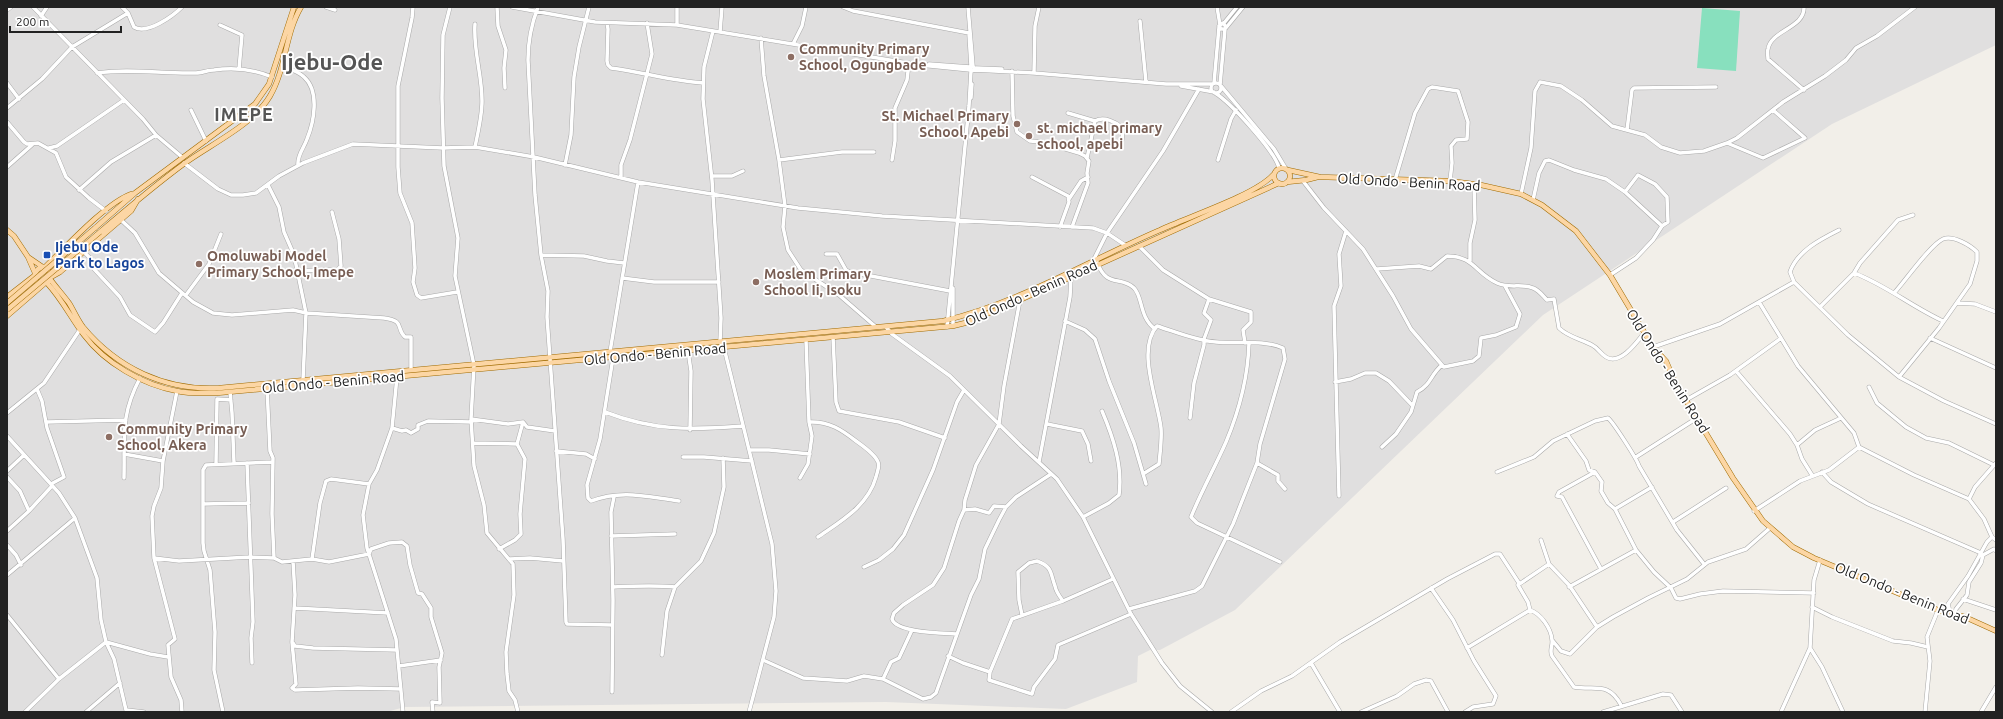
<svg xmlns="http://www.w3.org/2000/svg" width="2003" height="719" viewBox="0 0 2003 719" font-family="Ubuntu,sans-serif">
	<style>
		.residential { fill: #e0dfdf }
		.pitch { fill: #88e0be }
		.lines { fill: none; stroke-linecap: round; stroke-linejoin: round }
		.minor-casing { stroke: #a9a9a9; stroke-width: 4.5 }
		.major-casing { stroke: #a06b00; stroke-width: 5.5 }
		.minor { stroke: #fff; stroke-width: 3.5 }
		.major { stroke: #fcd6a4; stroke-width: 4.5 }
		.major-bridge-casing { stroke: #a06b00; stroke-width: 5.5; stroke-linecap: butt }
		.major-bridge { stroke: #fcd6a4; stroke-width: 4.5 }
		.education-dot { fill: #8d6e63; stroke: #fff; stroke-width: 1.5 }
		.transit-dot { fill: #1a4fb4; stroke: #fff; stroke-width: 1.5 }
		.labels { text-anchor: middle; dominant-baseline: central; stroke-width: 3.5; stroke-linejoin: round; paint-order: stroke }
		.education-label { font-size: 14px; font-weight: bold; fill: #785e54; stroke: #fff; text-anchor: start }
		.street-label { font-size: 14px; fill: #222; stroke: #fff }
		.transit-label { font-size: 14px; font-weight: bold; fill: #164399; stroke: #fff; text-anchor: start }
		.district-label { font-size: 18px; font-weight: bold; letter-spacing: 1px; fill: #555; stroke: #fff }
		.town-label { font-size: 22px; font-weight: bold; fill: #555; stroke: #fff }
	</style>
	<rect width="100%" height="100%" fill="#f2efe9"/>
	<!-- residential -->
	<path class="residential" d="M7,7H1996V45L1832,124L1543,315L1235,610L1160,650H1150L1138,656L1137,682L1066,709L886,702L405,707L386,712H7Z"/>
	<!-- pitch -->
	<path class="pitch" d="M1702,8L1740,11L1736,71L1697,68Z"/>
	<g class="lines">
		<!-- minor casing -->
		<g class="minor-casing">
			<path id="minor" d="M33,7L143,119L156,135L182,157
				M122,7L128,13L134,27C147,35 173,16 182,7
				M326,7L335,10
				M413,7L412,18L398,86V167L400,193L412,223L415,268L413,282L417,295L421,298L457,292
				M450,7L443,35L442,98L444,166L458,238L455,276L474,365L471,419L474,466L484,505L487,533L513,564L514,595L506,652L507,674L509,691L515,700L518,712
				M497,7L498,26L506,50L504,68L505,88
				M512,7L595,22L677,25L920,65L970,70
				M538,7C531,25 528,41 528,60L535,195L541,255L548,291L547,317L563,539L566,622L567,624L612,625
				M677,7V25
				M843,7L853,11L969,33
				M968,7L973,66
				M1217,7L1220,25
				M7,10L11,7
				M41,16L47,7
				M1140,21L1146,82
				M607,23L608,29L607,61L608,65L611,68C642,72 672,81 703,83
				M1224,23L1237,7
				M475,24C473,50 482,74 482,101C482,116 478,132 475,147
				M220,25L242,35L239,69
				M1226,27L1223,23L1219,26L1221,29H1225L1243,7
				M713,31L704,67L703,99L712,180L721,318L720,342L724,348L731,376L772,544L776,591L774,617L749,712
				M720,32L722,7
				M969,34L971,66
				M761,38L764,76L779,160L785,206L783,227L788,250L801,270L839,295L876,327
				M793,44L802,26L806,7
				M929,64L970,67
				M282,66C289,69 298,71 304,77C320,91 314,122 307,139C304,148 297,155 298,165
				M976,68L1002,69
				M975,70L1034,73L1166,84H1213
				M1012,71L1013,116L1017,132L1030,141L1042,142L1079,153L1085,156L1089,161L1087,173L1088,183L1072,227
				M97,73C130,68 162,74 196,73C202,73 208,70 214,70C234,67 253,69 272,77
				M1034,73L1035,26L1039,7
				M7,83L19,99
				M1214,83L1219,27
				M1211 88a5 5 0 1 1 10 0a5 5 0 1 1-10 0Z
				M1220,85L1225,29
				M1181,86L1214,92
				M1221,86L1274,149L1286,169
				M1804,90L1768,59C1768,56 1767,52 1768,49C1771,30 1805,28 1804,7
				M1215,93C1230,102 1275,151 1279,168
				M971,98L972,84
				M7,108L42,79L72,47L128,13
				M191,110L206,141
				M1068,113L1095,121
				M7,122L24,142L27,144L38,143L56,153L66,177L89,198L106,211
				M1627,130L1632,90L1634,88L1716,87
				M1727,143L1763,158L1805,138L1773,110
				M49,148L57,146L124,100
				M1087,158L1095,121C1104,116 1116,122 1123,128L1122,140
				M779,160L842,152H874
				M892,160L895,141V108L907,80L909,63
				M1218,160L1231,119L1236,110
				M184,163L218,189L231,195H243L256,193L279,176L303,163L353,144L443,148L475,147L534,157L638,182L798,208L882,216L1093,228L1107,233L1125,245
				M565,165L571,135L574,77L579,47L589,7
				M7,167L33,144
				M712,176H732L743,171
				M1032,177L1068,196L1069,202L1060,227
				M621,178V165L630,140L652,54L647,23
				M1395,180L1415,113L1428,89L1432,87L1458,91L1468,122L1467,139L1456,140L1451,146L1452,163L1450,181
				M1303,181L1324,208L1363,249L1393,296L1411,329L1442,365
				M268,185L279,207L284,232L294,255L306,313L303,380
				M79,190L111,162L156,135
				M1521,194L1531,148L1535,91L1540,82L1561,86L1582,100L1612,126L1645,135L1661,147L1680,153L1704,151L1727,143L1737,138L1783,102L1825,76L1846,60L1856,48L1877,36L1915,7
				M1069,199L1081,181L1088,177
				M1533,200L1539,173L1545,161L1549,160L1574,170L1606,179L1625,192L1662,226
				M120,219L135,233L159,273L193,302L213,313L232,315L293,310L306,313L384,318C406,321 395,328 405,337H411V370
				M1839,230C1821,239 1797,251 1790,272L1794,282L1848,335L1899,377L1944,401L1996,424
				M1139,246L1163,270L1209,299L1251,312V322L1243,330L1245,343
				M84,252L92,260L94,269L120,297L130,315L155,332L163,323L182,293
				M826,254H837L846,270L850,272L950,291
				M541,255L584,256L607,261L624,263
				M1093,261L1107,233L1163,151L1199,89
				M1470,261V243L1475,220L1474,185
				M1097,262C1107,289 1120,275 1134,288C1143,297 1139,317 1155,329
				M1377,269L1419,266L1431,269L1447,256C1474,256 1475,273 1497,283C1509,289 1522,283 1533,288C1539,290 1543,296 1547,300L1554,299L1559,328C1568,337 1581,339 1592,345C1598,348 1600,353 1606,357C1620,366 1637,342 1644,333
				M298,271L338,269L341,266L339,239L332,212
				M1854,273C1886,285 1912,307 1943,321
				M1610,275L1636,258L1653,240L1662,226L1668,222L1667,197L1655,184L1638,175L1625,192
				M622,278L654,282H719
				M953,288V326
				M1895,292C1905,281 1931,244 1943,239C1953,235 1970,245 1977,252V261L1970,284L1939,328L1899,377
				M186,295L209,264L221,234
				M1759,302L1798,366L1854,433L1859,447L1914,475L1969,499L1984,519L1992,537L1996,540
				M1957,303L1975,304L1996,312
				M1820,307L1854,273L1860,263L1898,220L1913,215
				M1065,321L1085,330L1095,339L1109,381L1134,443L1146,484
				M886,327L892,334L950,376L1021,446L1057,479L1083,517L1131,614L1162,663L1180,686L1212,712
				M947,327L969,106L971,71L969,69L973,66L975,70L971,71
				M833,337L836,402L839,411L899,422L945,438
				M1930,338L1996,368
				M1249,343C1248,377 1239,411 1226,442C1215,467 1201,492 1191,517L1197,523L1280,562
				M1653,347L1720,324L1794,282
				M688,351L691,371L690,430
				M610,352L638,182
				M613,358L600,439L587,485L588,498L591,501C623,489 647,497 679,501
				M1736,371L1790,434L1797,445L1802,459L1812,475
				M397,377L392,428L377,470L369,484L363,515L367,548L396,639L403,712
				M1335,382L1351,379L1365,373H1376L1389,381L1412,405
				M1869,387L1877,403L1906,427L1926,438L1949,443L1994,465
				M267,388L270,451L273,458L272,514L274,558
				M37,389L42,401L47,428L64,477L51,484
				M177,391L163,461L161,488L154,506L152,516L154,558L175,639L168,645L171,677L181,700L182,712
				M230,392L232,413L234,463
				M1686,400L1730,375L1780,339
				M605,412C654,431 691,430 743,426
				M7,413L44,383L81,328
				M1190,418L1194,383L1204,345V339L1211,320L1204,313L1209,299
				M471,419L508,424L523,422L527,427L555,431
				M47,422L126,420
				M809,422C829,421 842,430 856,441C863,446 875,454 878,462C880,467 877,472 876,477C868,506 841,521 818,537
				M1047,424L1082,431L1088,444L1091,461
				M392,428L402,431L406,430L411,433L418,429V425L428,421L472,422
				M1567,434L1586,461L1589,470L1595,472L1602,482L1601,491L1608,503L1615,509L1636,550L1654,572L1671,588L1676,598L1680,599L1700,594L1723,591L1814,593
				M7,436L59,493L75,518L97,578L101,620L106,642L114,659L126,710L144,712
				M473,443L517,444
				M1797,445L1815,430L1841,418
				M1382,447L1396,434L1411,412L1417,392C1432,384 1430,375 1442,365L1444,367L1473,361L1479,356L1481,338L1496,335L1516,327L1520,314L1505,286
				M749,450H769L810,454
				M556,451L586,454L595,459
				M124,454L163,461
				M683,457H704L752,461
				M1636,457L1697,418
				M1039,462L1070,297L1071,278
				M247,463L253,622L251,638L252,663
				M1257,463L1278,475V481L1285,489
				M216,464L217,399L231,400
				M7,471L24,455
				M1497,472L1534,457L1553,441L1595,421L1608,418C1613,422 1637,459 1639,466L1677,530L1704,564
				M1595,472L1559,492L1557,496L1562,497L1601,569
				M1822,472L1831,482L1868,504L1981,553
				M7,477L20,491L29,511
				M124,478C125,437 120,416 140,378
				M800,478L808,464L812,436L809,422L806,340
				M1339,496L1334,306L1341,286L1339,254L1346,231
				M1969,499L1975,487L1996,463
				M203,504L249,503
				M1615,509L1652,487
				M964,510L975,509L989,513L994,506L1006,507
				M1754,511L1800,481L1829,470L1859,447
				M1083,517L1109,503L1119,495C1123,466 1113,437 1102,411
				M1673,522L1726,488
				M7,531L29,511L52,486
				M611,536L675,534
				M1541,540L1549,564L1569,585L1597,627
				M7,545L16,555L21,565
				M499,549L515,540L521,534L520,514L525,459L517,444L523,422
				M154,558L179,561L250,557L274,558L282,562L312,559L329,562L369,554L371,549L389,543L402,542L407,546L410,565L418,593L422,594L431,608V617L442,653L439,667L440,703L432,702L433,712
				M312,559L320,503L326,481L331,479L369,484
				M510,559L530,558L563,561
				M293,561L295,595L292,642L296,684L292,688L295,690L358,688L401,689
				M1549,564L1518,585L1528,602L1530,610C1541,614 1551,628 1552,640C1553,646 1549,650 1552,656L1574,687C1595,691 1608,681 1621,705
				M864,567L879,560L893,549L904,535L933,470L957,402L964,390
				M7,575L75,518
				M613,587C633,586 654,585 675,587
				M1569,587L1636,550
				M1431,588L1453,620L1474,661L1496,696L1493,704L1473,707L1465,712
				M1963,599L1996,610
				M1812,607L1832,617L1893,641L1911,643L1928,647
				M294,608L388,613
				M1129,609L1195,591L1202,586L1233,524L1257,463L1260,444L1285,359L1283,348C1262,339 1239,344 1216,342C1197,341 1176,332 1157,326C1136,349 1158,401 1161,428C1162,439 1160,453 1159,464L1143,474
				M1950,612L1948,604L1968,576L1987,542L1992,537
				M1955,614L1956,609L1967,595L1969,582L1981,563L1983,555L1994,549L1996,551
				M7,615L59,679
				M1022,615L1019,600L1018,572L1029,563L1037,561C1053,567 1050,573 1055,586C1056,592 1060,597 1063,601
				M957,634C944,633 896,633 892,619L894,613L903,605L933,585L944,568L959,521L964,510L965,500L976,465L999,424L1004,386L1020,300
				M1552,640L1561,651L1570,654L1597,627L1613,617L1648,598L1687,579L1708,562L1746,549L1770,528
				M293,643L295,646L313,648L397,650
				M1467,648L1530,610
				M1810,648L1822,667L1843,712
				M662,655L667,611L675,587L701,561L714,533L724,487L723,458
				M948,656L963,663L990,672L989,680L1032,694L1034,687L1055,659L1058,645L1131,614
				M763,660L803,678L847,681L864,676L883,679L923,699L931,697L936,693L971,595L979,579L985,549L999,520L1006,507L1016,497L1051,474
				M1311,663L1340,712
				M399,666L441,660
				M990,672L1012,619L1063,601L1113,579
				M883,679L891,662L899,658L912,630
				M612,692L613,600L611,512L614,497
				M25,712L59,679L106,642L150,654L168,657
				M86,712L120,683
				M223,712L214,670L215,632L210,570L204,551L203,543V470L206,465L273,462
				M1231,712L1261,691L1292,676L1340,642L1447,579L1495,554H1500L1519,583
				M1361,712L1397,696L1414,684L1426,680L1431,681L1448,712
				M1603,712L1663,694L1671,695L1682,712
				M1781,712L1810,648L1814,580L1820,560
				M1925,712L1930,661L1927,637L1938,610
				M1981,712L1996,687"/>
		</g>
		<!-- major casing -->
		<g class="major-casing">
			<path id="major" d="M1274 176a8 8 0 1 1 16 0a8 8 0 1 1-16 0Z
				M1288,170L1320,177L1450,181L1481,185L1521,194L1542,205L1576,231L1610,275L1653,347L1666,361L1675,382L1733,478L1763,521L1793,547L1814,558L1938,610L1965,617L1996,631
				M1287,182L1306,180L1318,177
				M95,228L135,193L255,104L269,84L294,7
				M7,230L14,236L28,257L35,273
				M100,232C128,208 155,185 185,163C211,144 253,125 270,96C286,69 285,34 301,7
				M28,257L50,272L49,281L42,284L37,282L34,276L38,269L44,267
				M44,268C65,248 106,203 131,194
				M51,277L60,272L131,211L138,199
				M50,279C56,287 63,295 69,303C74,311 77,319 83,327C117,368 165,391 219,388L943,321C1019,303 1088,261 1160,230C1188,217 1255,195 1273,175
				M47,283C62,299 71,318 84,335C105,363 143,385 177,391C190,394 204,393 217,393L953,326L965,323L1020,300L1279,183
				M7,297L34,276
				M7,316L44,284"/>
		</g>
		<!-- minor -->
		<use href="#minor" class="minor"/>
		<!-- major -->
		<use href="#major" class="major"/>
		<!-- major-bridge casing -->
		<g class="major-bridge-casing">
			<path id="major-bridge" d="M7,303L95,228
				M7,310L100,232"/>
		</g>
		<!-- major-bridge -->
		<use href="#major-bridge" class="major-bridge"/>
	</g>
	<!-- markers -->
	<g class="education-dot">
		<circle cx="791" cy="57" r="4"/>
		<circle cx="1017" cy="124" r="4"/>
		<circle cx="1029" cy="136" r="4"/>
		<circle cx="199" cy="264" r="4"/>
		<circle cx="756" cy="282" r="4"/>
		<circle cx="109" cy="437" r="4"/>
	</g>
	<rect class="transit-dot" x="43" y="251" width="8" height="8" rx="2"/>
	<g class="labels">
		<!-- education labels -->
		<g class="education-label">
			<text x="799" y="49">Community Primary<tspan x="799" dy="16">School, Ogungbade</tspan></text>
			<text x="1009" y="116" text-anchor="end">St. Michael Primary<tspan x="1009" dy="16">School, Apebi</tspan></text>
			<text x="1037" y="128">st. michael primary<tspan x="1037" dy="16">school, apebi</tspan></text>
			<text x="207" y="256">Omoluwabi Model<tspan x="207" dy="16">Primary School, Imepe</tspan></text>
			<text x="764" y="274">Moslem Primary<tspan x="764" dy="16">School Ii, Isoku</tspan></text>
			<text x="117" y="429">Community Primary<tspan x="117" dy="16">School, Akera</tspan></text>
		</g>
		<!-- street labels -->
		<g class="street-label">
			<text transform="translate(1409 182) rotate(3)">Old Ondo - Benin Road</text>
			<text transform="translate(1031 293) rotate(-24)">Old Ondo - Benin Road</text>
			<text transform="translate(655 354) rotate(-5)">Old Ondo - Benin Road</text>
			<text transform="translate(1668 371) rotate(58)">Old Ondo - Benin Road</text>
			<text transform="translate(333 382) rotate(-5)">Old Ondo - Benin Road</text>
			<text transform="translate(1902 593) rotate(22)">Old Ondo - Benin Road</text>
		</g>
		<!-- transit labels -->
		<g class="transit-label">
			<text x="55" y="247">Ijebu Ode<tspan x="55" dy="16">Park to Lagos</tspan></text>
		</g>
		<!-- district labels -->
		<g class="district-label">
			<text x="244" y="114">IMEPE</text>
		</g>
		<!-- town labels -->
		<g class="town-label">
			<text x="332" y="61">Ijebu-Ode</text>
		</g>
	</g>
	<!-- border -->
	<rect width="2003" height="719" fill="none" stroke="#222222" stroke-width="16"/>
	<!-- scale -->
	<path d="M10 26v6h111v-6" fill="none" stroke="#222222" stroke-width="2"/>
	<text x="16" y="26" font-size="12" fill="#222222" stroke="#ffffff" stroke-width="3" paint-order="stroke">200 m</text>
</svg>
